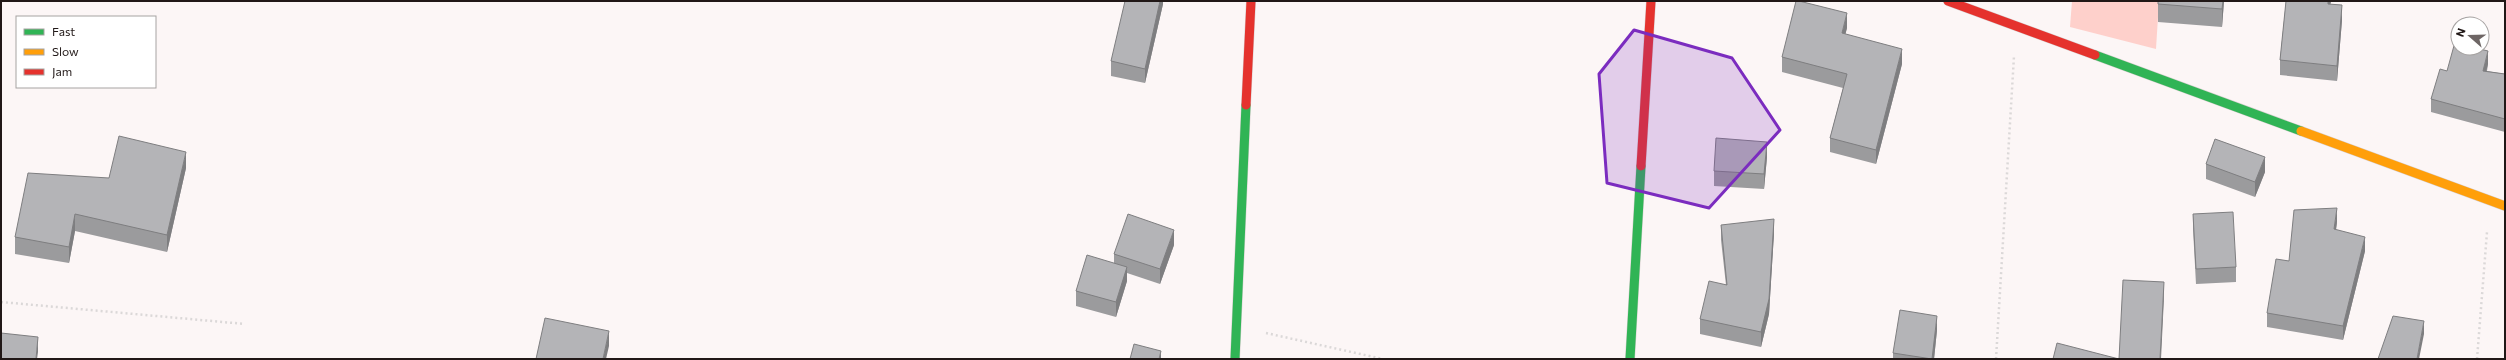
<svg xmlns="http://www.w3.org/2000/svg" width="2506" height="360" viewBox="0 0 2506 360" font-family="Commissioner,sans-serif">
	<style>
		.forest { fill: #fed0cb }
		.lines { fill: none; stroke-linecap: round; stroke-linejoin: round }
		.fast-casing { stroke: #d8d0d0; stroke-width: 10 }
		.slow-casing { stroke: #d8d0d0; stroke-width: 10 }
		.jam-casing { stroke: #d8d0d0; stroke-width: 10 }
		.path { stroke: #dbd8d8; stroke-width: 2.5; stroke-dasharray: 2 3; stroke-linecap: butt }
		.fast { stroke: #30b455; stroke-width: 9 }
		.slow { stroke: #ff9f0a; stroke-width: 9 }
		.jam { stroke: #e5322d; stroke-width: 9 }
		.wall { fill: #9b9b9d }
		.shaded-wall { fill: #7e7e80 }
		.building { fill: #b4b4b7; stroke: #7e7e80 }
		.marked { fill: #7b2cbf; fill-opacity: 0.2; stroke: #7b2cbf; stroke-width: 3; stroke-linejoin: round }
	</style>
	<rect width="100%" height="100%" fill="#fcf6f6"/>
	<!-- forest -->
	<path class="forest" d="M2072,1H2159L2156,49L2070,27Z"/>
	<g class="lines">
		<!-- fast casing -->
		<g class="fast-casing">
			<path id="fast" d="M2095,55L2301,131
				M1235,359L1246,105
				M1630,359L1641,166"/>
		</g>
		<!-- slow casing -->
		<g class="slow-casing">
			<path id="slow" d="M2301,131L2505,206"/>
		</g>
		<!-- jam casing -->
		<g class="jam-casing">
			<path id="jam" d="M1948,1L2095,55
				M1246,105L1251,1
				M1641,166L1651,1"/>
		</g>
		<!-- path -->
		<path class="path" d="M1,302L245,324
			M1266,333L1383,359
			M1996,359L2014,56
			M2477,359L2487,232"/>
		<!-- fast -->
		<use href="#fast" class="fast"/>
		<!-- slow -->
		<use href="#slow" class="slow"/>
		<!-- jam -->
		<use href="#jam" class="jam"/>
	</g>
	<!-- wall -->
	<path class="wall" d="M1163,1V4L1145,83L1111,76V61Z
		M2158,1H2224L2222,27L2158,22Z
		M2286,1H2331L2330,4L2342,20L2337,81L2280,75V60Z
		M1847,28L1845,34L1902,64L1876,164L1830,152V138L1843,88L1782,72V57Z
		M2488,64L2487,71L2505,74V132L2431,112V99L2447,71Z
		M1767,157L1764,189L1714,186V171Z
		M2206,164L2265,172L2255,197L2206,179Z
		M186,168L167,252L75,231L69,263L15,254V237L109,178Z
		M2193,214L2236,267V282L2196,284L2193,229Z
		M2337,222L2336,230L2365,251L2343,340L2267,327V313L2289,261Z
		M1721,225L1774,233L1769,314L1761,347L1700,334V319L1726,285L1721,240Z
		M1174,245L1160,284L1127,273V281L1116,317L1076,306V291L1114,263V254Z
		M1937,330L1934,359H1893V353Z"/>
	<!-- shaded-wall -->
	<path class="shaded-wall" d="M1160,1H1163V4L1145,83V69Z
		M2223,1H2224L2222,27V9Z
		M2328,1H2331L2328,19Z
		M2342,5V20L2337,81V66Z
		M1847,13V28L1842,48V33Z
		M1902,49V64L1876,164V150Z
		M2488,51V64L2483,84V71Z
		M1767,142V157L1764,189V174Z
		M186,152V168L167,252V235Z
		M2265,157V172L2255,197V182Z
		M2337,208V222L2334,243V229Z
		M75,214V231L69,263V247Z
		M1774,219V233L1769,314L1761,347V332Z
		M1174,230V245L1160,284V269Z
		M2365,237V251L2343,340V326Z
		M1127,267V281L1116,317V302Z
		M2164,282V297L2161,359H2160Z
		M1937,316V330L1934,359H1932Z
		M2424,321V334L2419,359H2417Z
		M609,331V346L606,359H603Z
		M38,337V352L37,359H36Z
		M1161,351V359H1159Z"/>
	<!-- building -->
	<path class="building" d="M1125,1H1160L1145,69L1111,61Z
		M1796,1H1799L1847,13L1842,33L1902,49L1876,150L1830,138L1847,74L1782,57Z
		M2158,1H2223L2222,9L2158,4Z
		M2286,1H2328V4L2342,5L2337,66L2280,60Z
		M2455,42L2458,43V48H2476L2488,51L2483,71L2505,74V119L2431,99L2440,69L2447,71Z
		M119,136L186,152L167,235L75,214L69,247L15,237L28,173L109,178Z
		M1716,138L1767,142L1764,174L1714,171Z
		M2215,139L2265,157L2255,182L2206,164Z
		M2337,208L2334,229L2365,237L2343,326L2267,313L2276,259L2289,261L2294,210Z
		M2233,212L2236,267L2196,269L2193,214Z
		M1128,214L1174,230L1160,269L1114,254Z
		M1774,219L1769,299L1761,332L1700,319L1709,281L1727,285L1721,225Z
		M1087,255L1127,267L1116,302L1076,291Z
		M2123,280L2164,282L2160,359H2053L2057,343L2119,359Z
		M1900,310L1937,316L1932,359L1893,353Z
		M2393,316L2424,321L2417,359H2378Z
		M545,318L609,331L603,359H536Z
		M1,333L38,337L36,359H1Z
		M1134,344L1161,351L1159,359H1130Z"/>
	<!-- marked area -->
	<path class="marked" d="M1634,30L1732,58L1780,130L1709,208L1607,183L1599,74Z"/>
	<!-- border -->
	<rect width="2506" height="360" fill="none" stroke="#211817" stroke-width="4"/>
	<!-- legend -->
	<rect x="16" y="16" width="140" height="72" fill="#ffffff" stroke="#a6a3a2"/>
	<rect x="24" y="29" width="20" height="6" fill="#30b455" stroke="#a6a3a2"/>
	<text x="52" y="36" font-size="12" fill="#211817">Fast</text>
	<rect x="24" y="49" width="20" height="6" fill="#ff9f0a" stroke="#a6a3a2"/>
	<text x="52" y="56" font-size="12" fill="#211817">Slow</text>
	<rect x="24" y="69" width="20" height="6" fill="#e5322d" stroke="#a6a3a2"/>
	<text x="52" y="76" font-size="12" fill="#211817">Jam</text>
	<!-- north arrow -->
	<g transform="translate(2470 36) rotate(290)"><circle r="19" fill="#ffffff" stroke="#a6a3a2"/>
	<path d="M0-3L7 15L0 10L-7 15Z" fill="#6e6665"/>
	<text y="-6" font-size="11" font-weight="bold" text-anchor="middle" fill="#211817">N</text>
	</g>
</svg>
